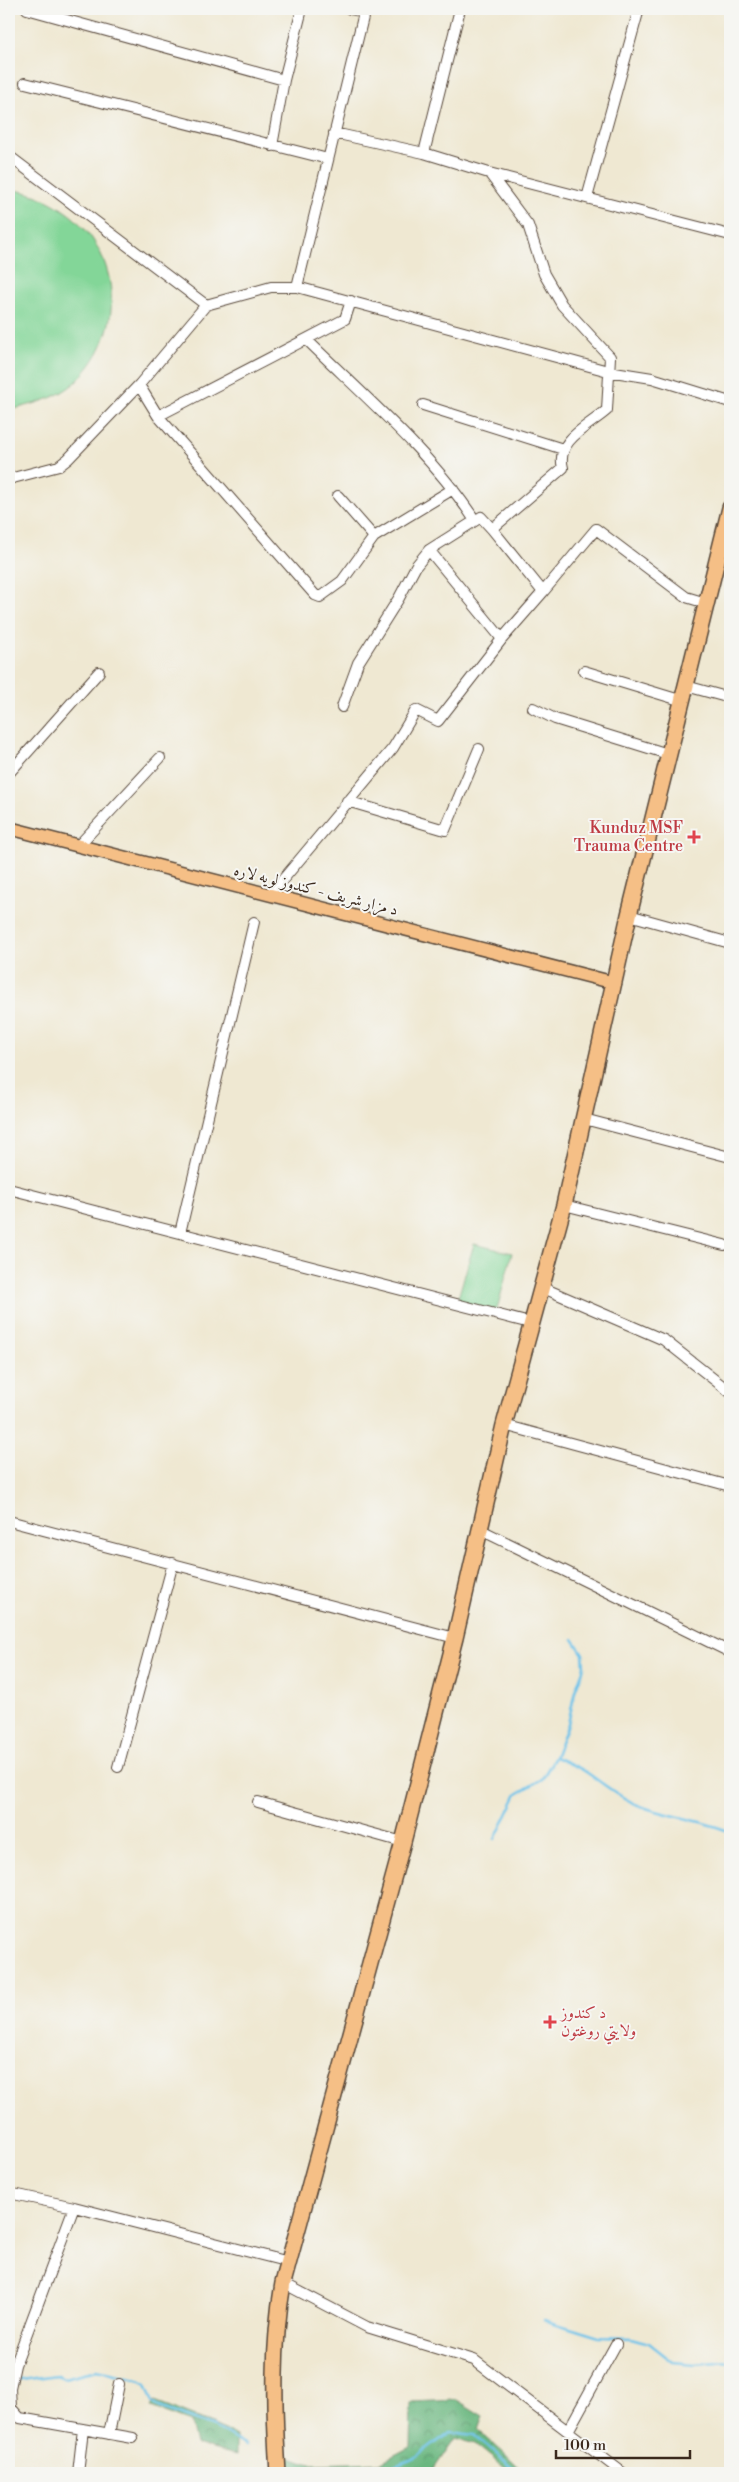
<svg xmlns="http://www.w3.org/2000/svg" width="739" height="2482" viewBox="0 0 739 2482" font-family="'Libre Bodoni',Amiri,serif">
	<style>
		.green { fill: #83d698; stroke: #5f805b }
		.forest { fill: url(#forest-crowns); stroke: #52704f }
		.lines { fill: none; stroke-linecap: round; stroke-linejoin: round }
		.stream { stroke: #6dc3ea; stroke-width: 2.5 }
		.minor-casing { stroke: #564639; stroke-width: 12 }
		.major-casing { stroke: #564639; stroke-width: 15 }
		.highway-casing { stroke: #564639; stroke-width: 18 }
		.minor { stroke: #fff; stroke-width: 10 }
		.major { stroke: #f5bf86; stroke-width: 12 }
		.highway { stroke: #f5bf86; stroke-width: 15 }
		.health-dot { fill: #e0444e; stroke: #f6f6f2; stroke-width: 2 }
		.labels { text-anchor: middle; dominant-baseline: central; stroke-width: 4; stroke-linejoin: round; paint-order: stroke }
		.health-label { font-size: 16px; fill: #be3a42; stroke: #f6f6f2; text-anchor: end }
		.street-label { font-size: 16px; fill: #3b2a1e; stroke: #f6f6f2 }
	</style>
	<defs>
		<pattern id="forest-crowns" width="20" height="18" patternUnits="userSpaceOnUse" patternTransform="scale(1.25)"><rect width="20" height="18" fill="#6ab780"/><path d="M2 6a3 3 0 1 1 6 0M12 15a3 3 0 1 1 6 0" fill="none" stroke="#589568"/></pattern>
	</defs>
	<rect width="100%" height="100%" fill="#f6f6f2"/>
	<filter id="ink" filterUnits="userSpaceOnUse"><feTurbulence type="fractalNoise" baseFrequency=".02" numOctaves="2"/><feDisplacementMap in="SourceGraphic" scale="10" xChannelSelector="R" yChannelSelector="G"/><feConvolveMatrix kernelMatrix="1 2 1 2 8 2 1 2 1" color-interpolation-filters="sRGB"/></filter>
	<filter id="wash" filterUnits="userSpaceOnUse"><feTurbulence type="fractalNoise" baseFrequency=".0096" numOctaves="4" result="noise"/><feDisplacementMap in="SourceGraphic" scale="20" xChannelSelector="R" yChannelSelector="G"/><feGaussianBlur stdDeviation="1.12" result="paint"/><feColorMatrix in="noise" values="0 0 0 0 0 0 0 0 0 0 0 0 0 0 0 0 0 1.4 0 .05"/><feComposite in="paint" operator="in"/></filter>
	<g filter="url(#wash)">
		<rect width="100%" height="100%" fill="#efe8d2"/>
		<!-- green -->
		<path class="green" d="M9,190C27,190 47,199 62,209C115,244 128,317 88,368C84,372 81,378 76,382C57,399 34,404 10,410Z
			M474,1244L512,1253L496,1313L457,1301Z"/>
		<!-- forest -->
		<path class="forest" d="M457,2400L483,2416L478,2430L526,2473H511L475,2444L455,2438L434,2469L418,2473H272L278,2452L310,2464L381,2462L410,2447L411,2402Z
			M155,2401L206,2421L236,2436V2455L196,2445L191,2422L151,2407Z"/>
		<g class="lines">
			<!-- stream -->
			<path class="stream" d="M555,1757C566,1762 577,1766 586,1772C604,1784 619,1797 638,1805C668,1817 701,1819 730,1832
				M495,1839L517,1794L542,1779L555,1757L568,1724L575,1691L584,1667L583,1654L573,1639
				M544,2320L599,2337L631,2338L649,2343L673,2362L695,2364L730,2361
				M14,2381L57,2375L64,2378L97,2370L136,2379L146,2385L153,2403L159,2407L214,2427L246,2446
				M287,2470L295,2473
				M335,2473L385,2469L416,2458L450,2432L474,2435L519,2473"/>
		</g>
	</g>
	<g filter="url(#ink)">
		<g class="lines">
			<!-- minor casing -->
			<g class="minor-casing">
				<path id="minor" d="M27,9L284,80
					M350,9L364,12
					M25,83L328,159
					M334,133L424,153L489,173L730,235
					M272,146L284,80L302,9
					M424,153L460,9
					M9,156L206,305
					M587,198L639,9
					M297,287L365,9
					M307,340C363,395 432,454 474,519
					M139,385L158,416L315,595L320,597L342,581L374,537L453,489
					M423,405L563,449
					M158,416L345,319L351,301
					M9,479L59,466L68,459L139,385L206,305L271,287H297L608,371L652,378L730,402
					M338,496L374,537
					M492,529L543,592L596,529L686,597L706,603
					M429,550L502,639
					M584,671L683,701
					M686,686L730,698
					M342,707L358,663L399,598L416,566L429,550L481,517L492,529L563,468C555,440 589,426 607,410L610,357L562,305L544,274L528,225L489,173
					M533,708L555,719L668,754
					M9,773L99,672
					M347,801L445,830L479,749
					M78,846L160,758
					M270,895L393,748L416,710L438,721L502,639L543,592
					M629,915L730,943
					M584,1119L730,1157
					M9,1189L530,1323
					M564,1205L724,1245
					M180,1233L254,922
					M541,1287L664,1340L730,1392
					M504,1425L730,1486
					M9,1521L455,1638
					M481,1530L730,1652
					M118,1767L173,1563
					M258,1802L403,1842
					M9,2193L74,2207L289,2262
					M74,2207L15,2365L10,2388L11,2408L20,2418L133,2438
					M283,2283L367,2327L474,2360L623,2473
					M568,2431L616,2344
					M109,2434L119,2384
					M78,2473L83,2429"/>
			</g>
			<!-- major casing -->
			<g class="major-casing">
				<path id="major" d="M9,828L615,983"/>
			</g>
			<!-- highway casing -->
			<g class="highway-casing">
				<path id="highway" d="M278,2473C274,2409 272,2347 283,2283L403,1842L455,1638L504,1425L564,1205L629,915L730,508"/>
			</g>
			<!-- minor -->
			<use href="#minor" class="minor"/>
			<!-- major -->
			<use href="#major" class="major"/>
			<!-- highway -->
			<use href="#highway" class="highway"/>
		</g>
	</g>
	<!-- markers -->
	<g class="health-dot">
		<path d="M691.5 829.5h5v5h5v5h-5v5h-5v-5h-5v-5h5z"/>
		<path d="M547.5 2014.5h5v5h5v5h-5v5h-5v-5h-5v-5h5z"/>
	</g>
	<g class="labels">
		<!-- health labels -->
		<g class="health-label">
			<text x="683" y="828">Kunduz MSF<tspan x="683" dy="18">Trauma Centre</tspan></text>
			<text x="561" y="2013" text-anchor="start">د کندوز<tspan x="561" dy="18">ولایتي روغتون</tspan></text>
		</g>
		<!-- street labels -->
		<g class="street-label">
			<text transform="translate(316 890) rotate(14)">د مزار شریف - کندوز لویه لاره</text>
		</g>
	</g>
	<!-- margin -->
	<rect width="739" height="2482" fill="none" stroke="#f6f6f2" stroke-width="30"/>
	<!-- scale -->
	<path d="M556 2450v8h134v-8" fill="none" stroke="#3b2a1e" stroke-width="2.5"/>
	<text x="564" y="2450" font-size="15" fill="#3b2a1e" stroke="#f6f6f2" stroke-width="4" paint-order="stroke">100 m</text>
</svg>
